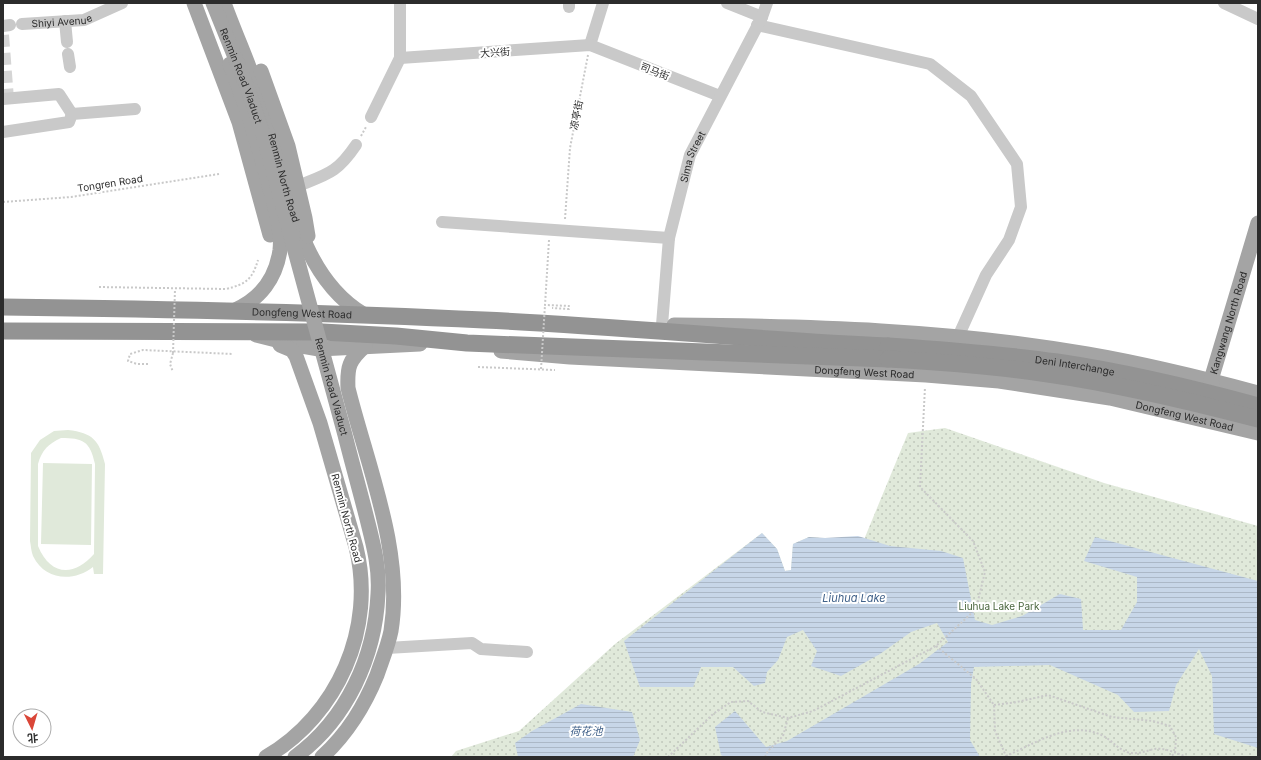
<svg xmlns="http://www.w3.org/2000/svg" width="1261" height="760" viewBox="0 0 1261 760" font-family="Inter,'Noto Sans SC',sans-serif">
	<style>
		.grass { fill: url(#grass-dots) }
		.pitch { fill: #e0e9da; fill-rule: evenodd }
		.water { fill: url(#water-rules) }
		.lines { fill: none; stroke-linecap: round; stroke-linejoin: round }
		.minor-tunnel { stroke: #d5d5d5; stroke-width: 12; stroke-dasharray: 12 6; stroke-linecap: butt }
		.path { stroke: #c9c9c9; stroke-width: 2; stroke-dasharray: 2 2; stroke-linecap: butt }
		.minor { stroke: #c9c9c9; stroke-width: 12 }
		.major { stroke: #a4a4a4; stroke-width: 15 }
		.highway { stroke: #939393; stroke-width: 17 }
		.path-bridge { stroke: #c9c9c9; stroke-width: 2; stroke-dasharray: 2 2; stroke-linecap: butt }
		.major-bridge { stroke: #a4a4a4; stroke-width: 15 }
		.highway-bridge { stroke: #939393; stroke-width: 17 }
		.labels { text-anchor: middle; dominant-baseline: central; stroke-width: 4; stroke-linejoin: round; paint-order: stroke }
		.street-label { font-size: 10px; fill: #2c2c2c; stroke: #fff }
		.park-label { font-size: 10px; fill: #49653d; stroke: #fff }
		.water-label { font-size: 11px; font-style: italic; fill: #406189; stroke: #fff }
	</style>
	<defs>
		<pattern id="grass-dots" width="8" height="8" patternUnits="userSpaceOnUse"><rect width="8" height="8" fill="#e0e9da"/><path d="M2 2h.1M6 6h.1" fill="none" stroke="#c0c8bb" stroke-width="1.8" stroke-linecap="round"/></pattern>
		<pattern id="water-rules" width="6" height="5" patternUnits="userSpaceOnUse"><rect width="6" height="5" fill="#c7d6e8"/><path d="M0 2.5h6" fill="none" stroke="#abb8c7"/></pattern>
	</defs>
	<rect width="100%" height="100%" fill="#fff"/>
	<!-- grass -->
	<path class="grass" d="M945,428L1104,483L1258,526V757H451L456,751L519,731L615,644L762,533L777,549L785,571L791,570L793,544L809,537L863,542L908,433Z"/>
	<!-- pitch -->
	<path class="pitch" d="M68,430C93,433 99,440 105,464L103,574H94L93,567C74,582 45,581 33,556C31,551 31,546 30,541L31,453L40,440L54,431ZM61,438C83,438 90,441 95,464L94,554C73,578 50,575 38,546V464C42,450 48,444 61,438Z
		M43,463L92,464L91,545L41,544Z"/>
	<!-- water -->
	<path class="water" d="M762,533L777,549L785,571L791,570L793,544L809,537L825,538L858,536L890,546L941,551L963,558L975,620L992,625L1022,616L1060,594L1081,599L1083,630H1121L1137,602V577L1084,561L1095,537L1258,581V748L1214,734L1212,676L1199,649L1176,685L1169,711L1134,712L1118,695L1050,665L974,667L971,684L970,740L980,757H724L721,755L715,727L735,711L766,747L787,741L919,664L948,642L937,623L911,632L880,654L841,676L811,666L817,651L803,630L787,637L778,660L767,672L765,683L754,686L733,667H701L693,687H640L624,641Z
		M581,704L632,712L640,740L633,757H518L515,743L532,731Z"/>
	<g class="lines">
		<!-- minor-tunnel -->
		<path class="minor-tunnel" d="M3,35L8,99"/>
		<!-- path -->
		<path class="path" d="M361,136L366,127
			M3,202L71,197L219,174
			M565,219L570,148L588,55
			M549,240L545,305L569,306V309L552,308
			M99,287L226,289C246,284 252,280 258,260
			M173,353L170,364L173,372
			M148,364H137L128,361L130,354L143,350L233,354
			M478,367L555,370
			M936,646L976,679L994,705L995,731L1006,756
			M994,705L1017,702L1048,695L1112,717L1153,721L1170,726L1176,737L1175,753L1170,757
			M1006,756C1034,744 1068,721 1099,734C1111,738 1117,750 1130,753C1139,754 1146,751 1154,749C1164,747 1178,754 1187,757
			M668,757L713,714L731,702L748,701L762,712L788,718L813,711L936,646L976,609L985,572L973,541L920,487L925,387
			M765,757L768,751L783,736L788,718"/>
		<!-- minor -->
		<g class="minor">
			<path d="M569,3V7"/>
			<path d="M727,3L762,17"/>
			<path d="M1224,3L1258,19"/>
			<path d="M65,21L67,42"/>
			<path id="s1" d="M22,24L84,20L122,3"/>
			<path d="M757,25L930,64L971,96L1017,164L1021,207L1009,240L986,275L958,337"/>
			<path d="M3,26L10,25"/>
			<path d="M590,45L603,3"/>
			<path d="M68,54L70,67"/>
			<path d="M400,58L590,45L720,96"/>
			<path d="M3,99L59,94L72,114"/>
			<path d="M371,117L400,58V3"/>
			<path d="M3,132L69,122L72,114L135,109"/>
			<path d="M298,186C328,174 337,173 356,145"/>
			<path d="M442,222L669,238"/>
			<path id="s2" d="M662,325L669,238L690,155L762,17L767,3"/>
			<path d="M387,648L472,643L481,649L527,652"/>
		</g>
		<!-- major -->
		<g class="major">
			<path d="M194,3L239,122L270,235"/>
			<path id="s3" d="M224,3C238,41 255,78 267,117C288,184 297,274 363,314"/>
			<path d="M230,64C247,107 260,151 272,196C276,213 282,233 280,250C276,278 260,299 235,310"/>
			<path d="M261,71L288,146L305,218L308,236"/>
			<path d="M674,325C812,326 951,330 1087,354C1145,364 1202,378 1258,393"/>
			<path d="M256,335L296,345L319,349L420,344"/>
			<path id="s4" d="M501,351L570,357L926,375L999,381L1110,398L1258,433"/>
			<path id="s5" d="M1213,388L1211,380L1258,223"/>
			<path d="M266,757C338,715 376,628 356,547L320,423L296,356L292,350L280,345"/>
			<path d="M322,757C348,733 364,707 377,675C382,660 388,646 391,631C404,551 367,465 348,388C347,367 349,360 365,346"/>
		</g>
		<!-- highway -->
		<g class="highway">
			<path id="s6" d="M3,307C163,309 324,312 484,320C619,326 753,340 888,346"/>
			<path d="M3,331L322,332L396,336L467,343L888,359"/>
		</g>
		<!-- path-bridge -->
		<path class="path-bridge" d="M173,353L175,289
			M541,369L545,305"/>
		<!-- major-bridge -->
		<path class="major-bridge" id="s7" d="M213,3L249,92L264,137C291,236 318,336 345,435C352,463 360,491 367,519C373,543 380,568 378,594C375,657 347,719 295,757"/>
		<!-- highway-bridge -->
		<g class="highway-bridge">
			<path id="s8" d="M888,346C945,350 1001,354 1057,362C1125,372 1192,388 1258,406"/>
			<path d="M888,359C942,362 995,366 1048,374C1119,384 1189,401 1258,419"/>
		</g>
	</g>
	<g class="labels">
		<!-- street labels -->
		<g class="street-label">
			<text stroke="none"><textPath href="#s1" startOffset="40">Shiyi Avenue</textPath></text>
			<text transform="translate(495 52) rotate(-4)">大兴街</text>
			<text transform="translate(655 71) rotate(21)">司马街</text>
			<text stroke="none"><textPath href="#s7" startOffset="78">Renmin Road Viaduct</textPath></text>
			<text transform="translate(576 115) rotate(-79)">凉亭街</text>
			<text stroke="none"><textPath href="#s2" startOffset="172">Sima Street</textPath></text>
			<text stroke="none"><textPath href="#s3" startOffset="185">Renmin North Road</textPath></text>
			<text transform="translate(110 183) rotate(-9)">Tongren Road</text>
			<text stroke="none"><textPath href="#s6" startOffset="299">Dongfeng West Road</textPath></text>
			<text stroke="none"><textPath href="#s5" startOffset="68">Kangwang North Road</textPath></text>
			<text stroke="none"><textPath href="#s8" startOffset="188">Deni Interchange</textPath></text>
			<text stroke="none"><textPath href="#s4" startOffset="364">Dongfeng West Road</textPath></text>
			<text stroke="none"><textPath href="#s7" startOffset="402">Renmin Road Viaduct</textPath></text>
			<text stroke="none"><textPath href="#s4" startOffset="688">Dongfeng West Road</textPath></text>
			<text transform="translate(347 518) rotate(75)">Renmin North Road</text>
		</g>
		<!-- park labels -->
		<g class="park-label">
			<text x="999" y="606">Liuhua Lake Park</text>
		</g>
		<!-- water labels -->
		<g class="water-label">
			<text x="854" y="598">Liuhua Lake</text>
			<text x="586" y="731">荷花池</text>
		</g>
	</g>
	<!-- border -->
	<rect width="1261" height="760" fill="none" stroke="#2c2c2c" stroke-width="8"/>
	<!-- north arrow -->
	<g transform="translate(32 728) rotate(175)"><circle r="19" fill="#ffffff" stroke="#ababab"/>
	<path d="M0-3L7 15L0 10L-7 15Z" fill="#da4638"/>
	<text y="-6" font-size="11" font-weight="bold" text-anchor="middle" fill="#2c2c2c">北</text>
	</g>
</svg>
